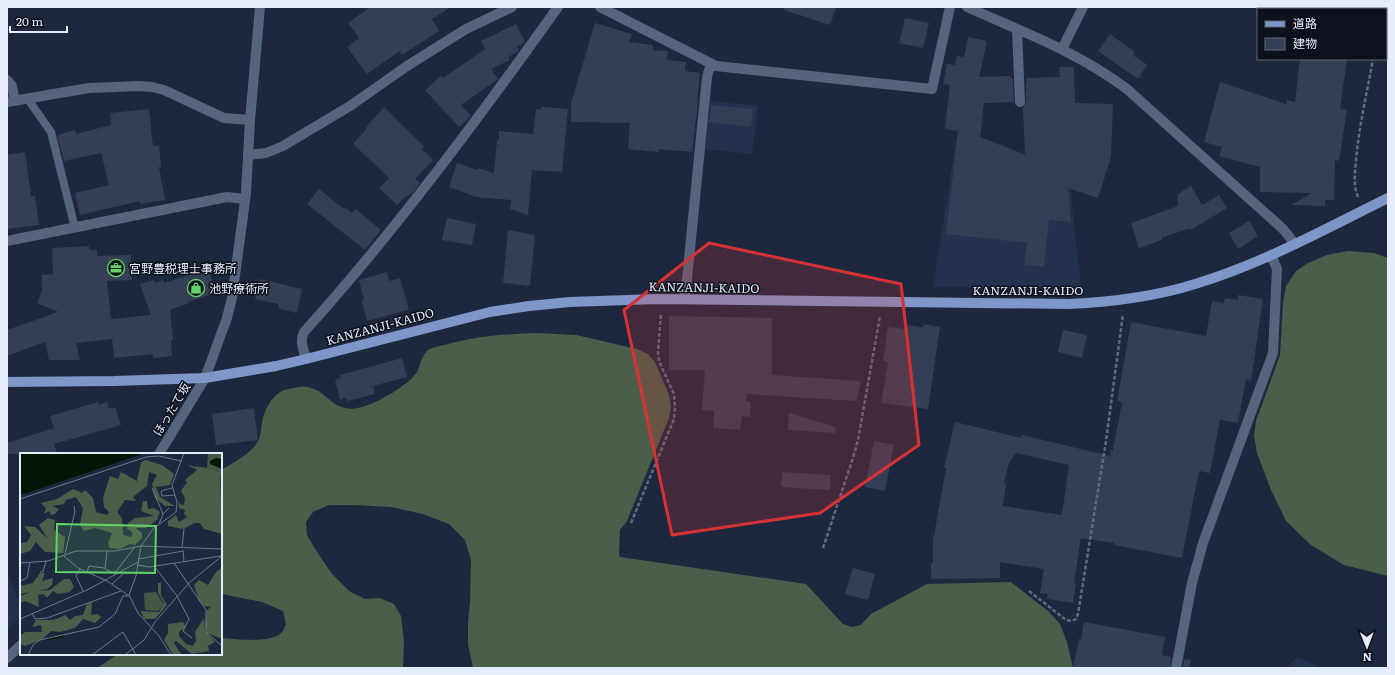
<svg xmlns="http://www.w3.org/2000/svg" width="1395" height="675" viewBox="0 0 1395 675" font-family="Literata,'Noto Sans JP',serif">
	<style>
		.built { fill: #24314e }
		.forest { fill: #4a5e49 }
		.building { fill: #343e54; fill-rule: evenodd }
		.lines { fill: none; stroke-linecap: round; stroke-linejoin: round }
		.path { stroke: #606a7f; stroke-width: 2.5; stroke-dasharray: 4 2; stroke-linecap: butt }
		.service { stroke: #57647e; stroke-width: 8 }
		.minor { stroke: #57647e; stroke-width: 10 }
		.tertiary { stroke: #57647e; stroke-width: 10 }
		.primary { stroke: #7f96c9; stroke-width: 10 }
		.marked { fill: #d73233; fill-opacity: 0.2; stroke: #d73233; stroke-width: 3; stroke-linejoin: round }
		.labels { text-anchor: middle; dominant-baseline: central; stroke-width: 3; stroke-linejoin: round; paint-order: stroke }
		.poi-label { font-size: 12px; fill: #e5ecfc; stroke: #0c111b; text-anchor: start }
		.street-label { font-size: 12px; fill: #e5ecfc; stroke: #0c111b }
		.inset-river { fill: none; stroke: #061606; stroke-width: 2 }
		.inset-road { fill: none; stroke: #6d768b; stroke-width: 1 }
		.view { fill: #64d468; fill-opacity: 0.15; stroke: #64d468; stroke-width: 2 }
		.inset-edge { fill: none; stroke: #e5ecfc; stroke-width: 2 }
	</style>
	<rect width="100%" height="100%" fill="#1d283f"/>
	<!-- built -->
	<path class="built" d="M710,101L758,106L752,154L705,149Z
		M957,135L1000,144L1060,168L1070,184L1081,288L933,287Z
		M7,571L21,607V616L7,631Z
		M1298,657L1320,668H1286Z"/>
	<!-- forest -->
	<path class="forest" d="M1348,251L1374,253L1388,258V576L1344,565L1311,545L1286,521L1271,490L1257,453L1254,436L1256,421L1280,355L1283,303L1286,286L1296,271L1308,263L1327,255Z
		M538,333L576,335L637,349L648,354L655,362L669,395L671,407L669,418L627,521L620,530L619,554L620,557L806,584L843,624L852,627L861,625L871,614L927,584L1011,582L1048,611L1060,624L1067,642L1073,668H473L468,644V622L470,603L471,560L465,540L449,524L423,514L391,507L354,505H329L313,512L306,522L307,535L315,549L332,574L349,591L365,599L380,598L394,604L401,616L404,642L403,668H97L118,654H221V638C235,639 272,644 282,632C284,630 285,626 286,624L283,611L262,602L226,595L221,593V470C231,465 252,452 257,443C261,437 261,430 262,423C264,410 271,397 282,391C285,389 290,389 294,388C328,380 327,417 362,407C377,403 409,385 417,372C421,364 421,356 428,350C433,347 441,346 448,344C478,336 506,334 538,333Z"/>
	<!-- building -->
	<path class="building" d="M370,7H451L432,19L439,31L402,55L400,51L367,74L347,47L359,38L348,23Z
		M784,7H836L830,25L784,10Z
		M905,18L929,23L923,48L899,43Z
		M595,23L632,34L629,42L653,45V50L668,51L667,60L686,62L685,71L700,73L697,103H698L692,152L659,149L658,152L628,149L630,123L571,122V103Z
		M516,24L525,42L517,47L519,50L517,52L508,57L510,60L491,69L498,79L461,105L471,116L459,127L425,90L441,76L443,78L485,49L481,41Z
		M1110,34L1135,52L1133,55L1147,65L1138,79L1098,51Z
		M968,37L987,41L979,77L1011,76V79H1013L1014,102L984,103L980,137L1025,155L1023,108L1026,102V78L1060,77L1059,67H1074L1075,103L1113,104L1111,157L1098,198L1068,188L1071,222L1049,220L1044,267L1024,265L1027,243L946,234L958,131L945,129L950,85L943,84L947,64L955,65L957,56L964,57Z
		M1300,59H1347L1340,109L1347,110L1339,161L1335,160L1334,200H1325V206L1291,205L1312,193L1260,192V167L1219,156L1222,147L1204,142L1220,82L1286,104L1287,100L1295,102Z
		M711,105L753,109L751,127L709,122Z
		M384,107L424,146L422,149L433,160L415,179L420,183L414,191L408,196L407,195L397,205L379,188L389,178L353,144L367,128L366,127Z
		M541,107L568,109L562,172L532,170L528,215L510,209L511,200L476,197L449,187L457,163L478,170V168L494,173L497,140L499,141V131L533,134L536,109L541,110Z
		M149,109L153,146H159L161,167H159L165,200L140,204V201L80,215L75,193L109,185L101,153L64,161L57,135L75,130L76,134L111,125L110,113Z
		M25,152L31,196H35L39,225L7,229V155Z
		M1191,186L1202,205L1219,195L1227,208L1191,230L1190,228L1161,238L1162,240L1139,248L1131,223L1178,206V194Z
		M319,189L344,209L345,207L352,213L356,209L381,230L365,250L307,204Z
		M447,218L476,224L472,245L442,240Z
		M1249,221L1258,236L1238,249L1229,233Z
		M508,230L535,235L530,286L503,283Z
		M89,246V250H97V256L131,255L132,280L107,281L111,319L151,315L140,284L154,280L155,283L163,280L164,283L208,269L214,287L210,288L212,294L188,302L189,303L170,310L173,340H171L172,356L153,358V354L114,358L112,339L76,343L80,360H49L45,342L7,356V330L58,312L37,303L42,291V275L53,274L52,248Z
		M387,272L389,281L400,278L409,310L367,321L362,301L364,300L359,280Z
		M260,279L302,289L297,313L280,309L278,304L255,299Z
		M1238,295L1263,299L1251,381L1246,380L1238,423L1220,420L1210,473L1199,471L1182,558L1114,545V543L1081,538L1074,583H1076L1073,603L1047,599L1048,594L1040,593L1044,569L1000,562V578L931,579V563H933V541L946,468H944L955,422L1021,438L1022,435L1110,456L1111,450H1113L1122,402L1117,401L1131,322L1206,336L1212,301L1224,303L1225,298L1238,300ZM1016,453L1069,465L1062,515L1003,506L1006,483H1004L1009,463Z
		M669,316L772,318V375L861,381L857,399H855V401L747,394L746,401L751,402L750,417L742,416L740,430L713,428L714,411L702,410L705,370H669Z
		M924,324L940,327L928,409L881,403L888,362L883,360L888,327L904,329L905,325L923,327Z
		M1063,330L1087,335L1082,358L1058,352Z
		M402,358L407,377L373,386L375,394L347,401L346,398L340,400L335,380L341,378L340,375Z
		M98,402V405L107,402L109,409L115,407L121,425L54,444L57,454H7V443L54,428L50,416Z
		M254,408L258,440L216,445L212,414Z
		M789,413L836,427L835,433L788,430Z
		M874,441L894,445L885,491L865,487Z
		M782,472L831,475L830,490L781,487Z
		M853,568L875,574L868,600L845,594Z
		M1084,622L1165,637L1162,655L1171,657L1170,668H1073L1079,639L1081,640Z
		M1184,659L1191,660L1190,668H1183Z"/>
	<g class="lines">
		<!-- path -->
		<path class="path" d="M1380,9V7
			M1358,197C1353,185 1355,173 1356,160C1359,126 1367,93 1373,59
			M631,523L674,419L675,407L674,394L659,361L658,351L661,313
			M823,548L853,458L858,440L880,316
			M1029,591L1066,620L1071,621L1076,619L1078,614L1106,441L1123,314"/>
		<!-- service -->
		<path class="service" d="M27,98L51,132L75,228"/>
		<!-- minor -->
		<path class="minor" d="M600,7L716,66L932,89L950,7
			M967,7C1023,32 1078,52 1127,89L1283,229L1295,244
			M1017,29L1020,102
			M1062,49L1083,7
			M7,80L12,86L15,101
			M248,155L266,153L283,146L350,106L407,66L466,29L512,7
			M7,241L227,197L245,199
			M685,299L707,77L711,63
			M306,359C304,350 299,341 304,332C396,230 478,119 558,7
			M1176,668L1192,583L1203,543L1273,353L1277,269L1271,255"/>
		<!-- tertiary -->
		<path class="tertiary" d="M7,102L89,88L139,86L152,87L164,90L224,118L250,120
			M159,454L205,378L227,318L232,298L246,193L250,120L260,7
			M7,658L21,645"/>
		<!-- primary -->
		<path class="primary" d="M7,382L114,381L205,378L276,366L306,359L490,312L529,306L570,302L657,299L1069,304C1112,302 1154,297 1195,284C1262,264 1325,229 1388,198"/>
	</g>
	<!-- marked area -->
	<path class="marked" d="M709,243L901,284L919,445L820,513L672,535L624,310Z"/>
	<!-- icons -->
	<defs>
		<g id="office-ring" transform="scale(0.9)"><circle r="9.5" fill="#0c111b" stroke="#64d468" stroke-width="1.5"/><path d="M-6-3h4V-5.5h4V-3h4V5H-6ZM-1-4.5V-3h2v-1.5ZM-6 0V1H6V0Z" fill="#64d468"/></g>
		<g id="shop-ring" transform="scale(0.9)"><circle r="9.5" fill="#0c111b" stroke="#64d468" stroke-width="1.5"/><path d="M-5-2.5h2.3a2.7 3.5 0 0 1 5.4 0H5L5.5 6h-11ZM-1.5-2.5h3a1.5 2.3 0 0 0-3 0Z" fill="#64d468"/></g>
	</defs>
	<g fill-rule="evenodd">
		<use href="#office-ring" x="116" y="268"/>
		<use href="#shop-ring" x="196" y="288"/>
	</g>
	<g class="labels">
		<!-- poi labels -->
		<g class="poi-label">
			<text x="129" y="268">宮野豊税理士事務所</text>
			<text x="209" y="288">池野療術所</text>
		</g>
		<!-- street labels -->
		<g class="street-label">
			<text transform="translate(704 287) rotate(1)">KANZANJI-KAIDO</text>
			<text x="1028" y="290">KANZANJI-KAIDO</text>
			<text transform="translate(380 326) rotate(-15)">KANZANJI-KAIDO</text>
			<text transform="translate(171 409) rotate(-59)">ほったて坂</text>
		</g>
	</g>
	<!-- overview -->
	<g transform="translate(20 453)">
		<rect width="202" height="202" fill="#1d283f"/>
		<path d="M188,0H202V30L199,19L175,15L176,13L187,15ZM136,139L144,152L138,158L125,157L124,140Z" fill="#455744"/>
		<path d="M126,7L142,12L154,21L150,32L136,34L140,44L155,53H145L135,45L132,31L137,22L129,19L127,33L113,44L116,48L105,47L97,59L102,65L103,82L112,84V79L107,76L108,70L115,65L134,63L121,58L123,48H127L128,56L134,55L140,59L137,67L126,75H116L122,80V85L115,92L110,91L100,96L90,95L88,90L92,80L75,75L64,78L60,72L63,55L56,44L46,47L44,51L32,53L39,56L35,61L31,62L29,58L24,61L26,55L21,50L37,46L53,36L62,40L65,37L73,45L76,59L87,62L89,59L84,54L83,45L90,23L98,26L101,19L117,28L121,9ZM167,12L200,19L202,81L184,76L180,70H175L163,76L148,73V68L156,62L159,69L167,64L164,61L165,57L159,55L158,48L160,51L164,52L165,45L161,38L167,29L165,27L177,17ZM28,65L35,67L34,77L45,84L43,100L25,99L16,89L10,98L0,101V90L7,89L11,82L4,73L15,74L28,86L19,72ZM202,115L201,180L202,186L187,180L185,174L187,157L191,154L184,153L179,147L174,132L179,127L188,132L196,119ZM20,120H25L22,128L33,125L32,132L27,136L0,141V133L13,130ZM44,126H50L54,134L50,139L38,141L33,138L27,145L23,141L18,142L19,154L5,148L0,150V143L13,138L30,137ZM138,130H141V142L147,152L135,166H124L121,158L139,159L144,150L138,140ZM72,149L71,162L78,161L81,164L75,170L63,166L55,175L40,179L31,178L23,186L5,193L0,191V183L5,179H22L21,172L12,174L16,167H34L45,162L50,167L55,163L63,162L67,151ZM184,165L185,178L195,189L188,193L189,198L172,201L156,188L154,190L162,202H153L144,187L148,180V171L163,169L166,174L159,179V183L166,191L173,193L176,188L175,179Z" fill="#4a5e49"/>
		<path d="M0,0H125L4,41H0ZM196,5L202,6V16L190,11V8Z" fill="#061606"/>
		<path class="inset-river" d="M27,186L44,183"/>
		<path class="inset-road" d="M132,35L143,61M152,35L141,38L142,43L155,42M0,46L126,4L139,3L161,8L164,0M139,71L143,61L149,55M162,94L164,76M163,97L164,109M45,101L55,58L54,53M44,103L58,115L87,128L108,142M118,106L163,98M0,110L28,108L56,98H95L121,93L202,96M154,110L186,157V179L202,193M117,112L129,114L201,103M134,113L157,143L169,166L163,178L172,185M85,115L87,98M60,116L56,123L63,138M20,119H23L26,108M67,119L69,113L84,115L95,121M95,120L114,95M0,128L7,125L10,109M92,131L103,121M12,160L15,166L27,165L101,138M0,166L69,136L118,109M8,202L13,192L20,187L79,174L95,161L103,143H109M72,202L103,179L116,202M105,202L124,187L135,169L169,130L202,103M151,202L139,183L118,160L109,142L116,123L121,93L134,75L156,59L157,49L152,32L161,8"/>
		<path class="view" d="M37,71L136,73L135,120L36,119Z"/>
		<rect width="202" height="202" class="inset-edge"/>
	</g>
	<!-- border -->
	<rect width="1395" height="675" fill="none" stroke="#e5ecfc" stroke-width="16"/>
	<!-- legend -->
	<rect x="1257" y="8" width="130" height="52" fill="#0c111b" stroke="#636975"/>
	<rect x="1265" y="21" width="20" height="6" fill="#7f96c9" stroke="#636975"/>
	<text x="1293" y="28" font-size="12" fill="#e5ecfc">道路</text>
	<rect x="1265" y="38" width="20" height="12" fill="#343e54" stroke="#636975"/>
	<text x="1293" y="48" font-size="12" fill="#e5ecfc">建物</text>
	<!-- north arrow -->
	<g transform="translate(1367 647) rotate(179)" stroke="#0c111b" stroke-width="3" paint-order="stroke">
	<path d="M0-3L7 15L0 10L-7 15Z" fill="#e5ecfc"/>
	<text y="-6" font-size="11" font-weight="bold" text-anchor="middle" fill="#e5ecfc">N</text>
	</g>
	<!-- scale -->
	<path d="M10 26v6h57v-6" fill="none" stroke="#e5ecfc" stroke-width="2"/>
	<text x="16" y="26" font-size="12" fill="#e5ecfc" stroke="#0c111b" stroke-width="3" paint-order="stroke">20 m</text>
</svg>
